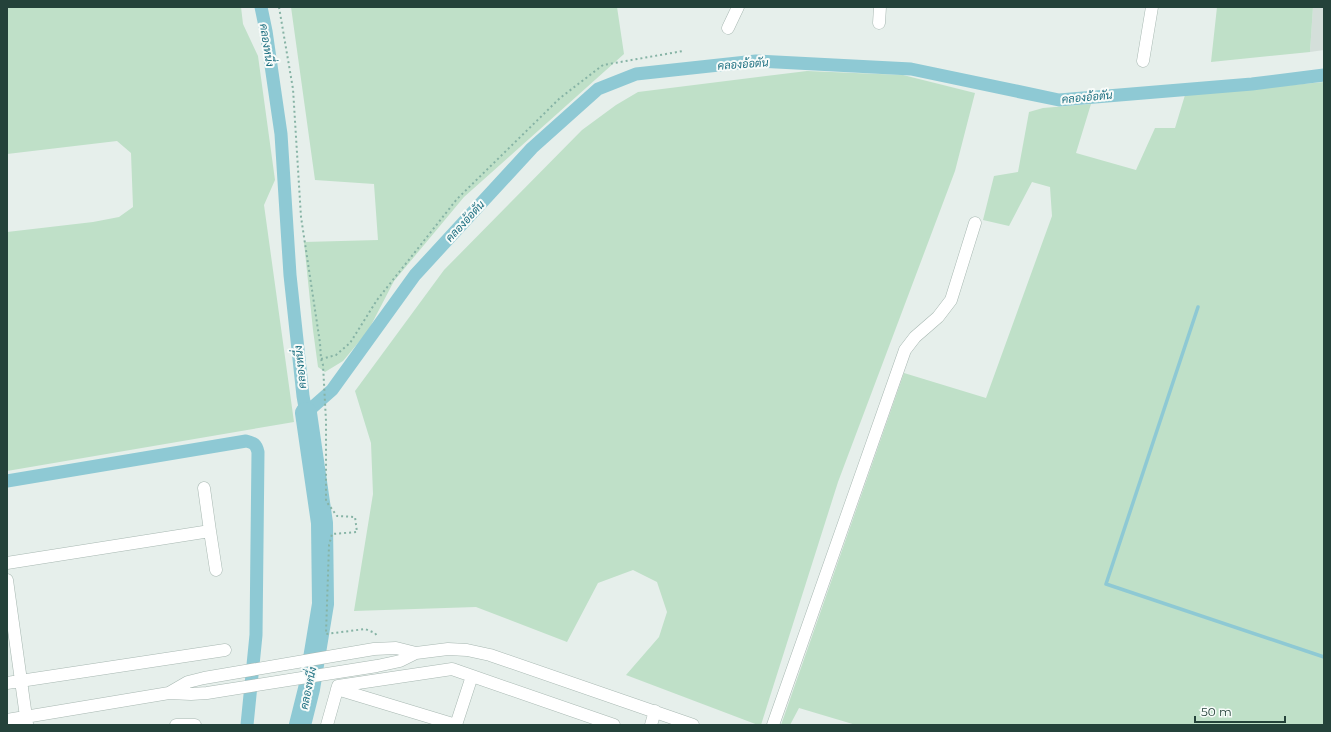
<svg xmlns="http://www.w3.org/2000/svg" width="1331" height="732" viewBox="0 0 1331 732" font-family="Montserrat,Sarabun,sans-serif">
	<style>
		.built { fill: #d4dfda }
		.green { fill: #bfe0c8 }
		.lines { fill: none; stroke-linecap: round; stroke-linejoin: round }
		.stream { stroke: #8ec9d4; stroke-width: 3.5 }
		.canal { stroke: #8ec9d4; stroke-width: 13 }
		.river { stroke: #8ec9d4; stroke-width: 22 }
		.minor-casing { stroke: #a8b8b2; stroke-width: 13 }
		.path { stroke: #86b3a5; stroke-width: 2; stroke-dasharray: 2 3; stroke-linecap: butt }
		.minor { stroke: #fff; stroke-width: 12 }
		.labels { text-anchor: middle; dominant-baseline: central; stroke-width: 4; stroke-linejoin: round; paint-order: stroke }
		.water-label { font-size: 11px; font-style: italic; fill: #1c6f80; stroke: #f7fbf9 }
	</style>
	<rect width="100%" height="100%" fill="#e6efeb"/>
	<!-- built -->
	<path class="built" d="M1313,7H1324V50L1310,52Z"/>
	<!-- green -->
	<path class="green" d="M7,7H241L243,24L258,56L275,180L264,205L294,422L7,471V232L93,222L119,217L133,207L131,153L117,141L7,154Z
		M291,7H617L624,54L464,197L394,281L368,331L343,361L325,372L318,367L313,330L304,242L378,240L374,184L315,180Z
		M1217,7H1313L1310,52L1211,62Z
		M807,71L903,75L975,93L955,171L838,482L761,725H758L626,675L659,637L667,612L657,582L633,570L598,583L567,642L476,607L354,611L373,494L371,443L355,391L444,270L582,130L616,105L638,92Z
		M1324,82V725H856L799,708L790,725H781L904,373L986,398L1052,216L1050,187L1032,182L1009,226L983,220L994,176L1018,172L1029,112L1043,108L1091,104L1076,153L1136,170L1155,128H1175L1185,95Z"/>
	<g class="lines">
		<!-- stream -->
		<path class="stream" d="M1198,307L1106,584L1324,657"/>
		<!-- canal -->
		<path class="canal" d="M261,7L266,31L281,134L290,275L303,396L306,413
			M306,413L332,390L415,275L532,148L598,89L636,74L756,61L911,69L1059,100L1252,84L1324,75
			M7,481L246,441C254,443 256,444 258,452L256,635L247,725"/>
		<!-- river -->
		<path class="river" d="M300,725L309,689L323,604L322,523L306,413"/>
		<!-- minor casing -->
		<g class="minor-casing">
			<path id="minor" d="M879,23L880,7
				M728,28L738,7
				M1143,61L1152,7
				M204,488L210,531
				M7,563L210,531L216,570
				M7,580L27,724
				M7,683L225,650
				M337,689L456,725L472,676
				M169,693L188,682L204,678L374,649L396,648L416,653L448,649L467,650L490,655L693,725
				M7,720L169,693L191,694L207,693L377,666L400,661L416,653
				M176,725H195
				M327,725L338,686L452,669L614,725
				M651,725L655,711
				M773,725L905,350L915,337L938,317L951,300L975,223"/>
		</g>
		<!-- path -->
		<path class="path" d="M279,7L293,89L301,217L320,343L321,359L323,365L326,421V501L337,516L355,517L357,532L332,534L329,545L326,634L365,629L375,633L377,636
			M321,359L336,355L350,343L377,300L457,199L560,98L603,65L683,51"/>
		<!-- minor -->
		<use href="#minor" class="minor"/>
	</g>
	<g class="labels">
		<!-- water labels -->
		<g class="water-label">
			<text transform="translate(267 45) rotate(81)">คลองหนึ่ง</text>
			<text transform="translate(743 64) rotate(-4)">คลองอ้อตัน</text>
			<text transform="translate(1087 97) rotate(-5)">คลองอ้อตัน</text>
			<text transform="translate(465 221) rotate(-47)">คลองอ้อตัน</text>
			<text transform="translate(300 367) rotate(-96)">คลองหนึ่ง</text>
			<text transform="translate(308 688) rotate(-78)">คลองหนึ่ง</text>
		</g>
	</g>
	<!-- border -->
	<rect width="1331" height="732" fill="none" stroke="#24423a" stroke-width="16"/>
	<!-- scale -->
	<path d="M1195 716v6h90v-6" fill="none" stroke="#24423a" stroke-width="2"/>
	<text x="1201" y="716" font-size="12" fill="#24423a" stroke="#f7fbf9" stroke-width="3" paint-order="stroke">50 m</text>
</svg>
